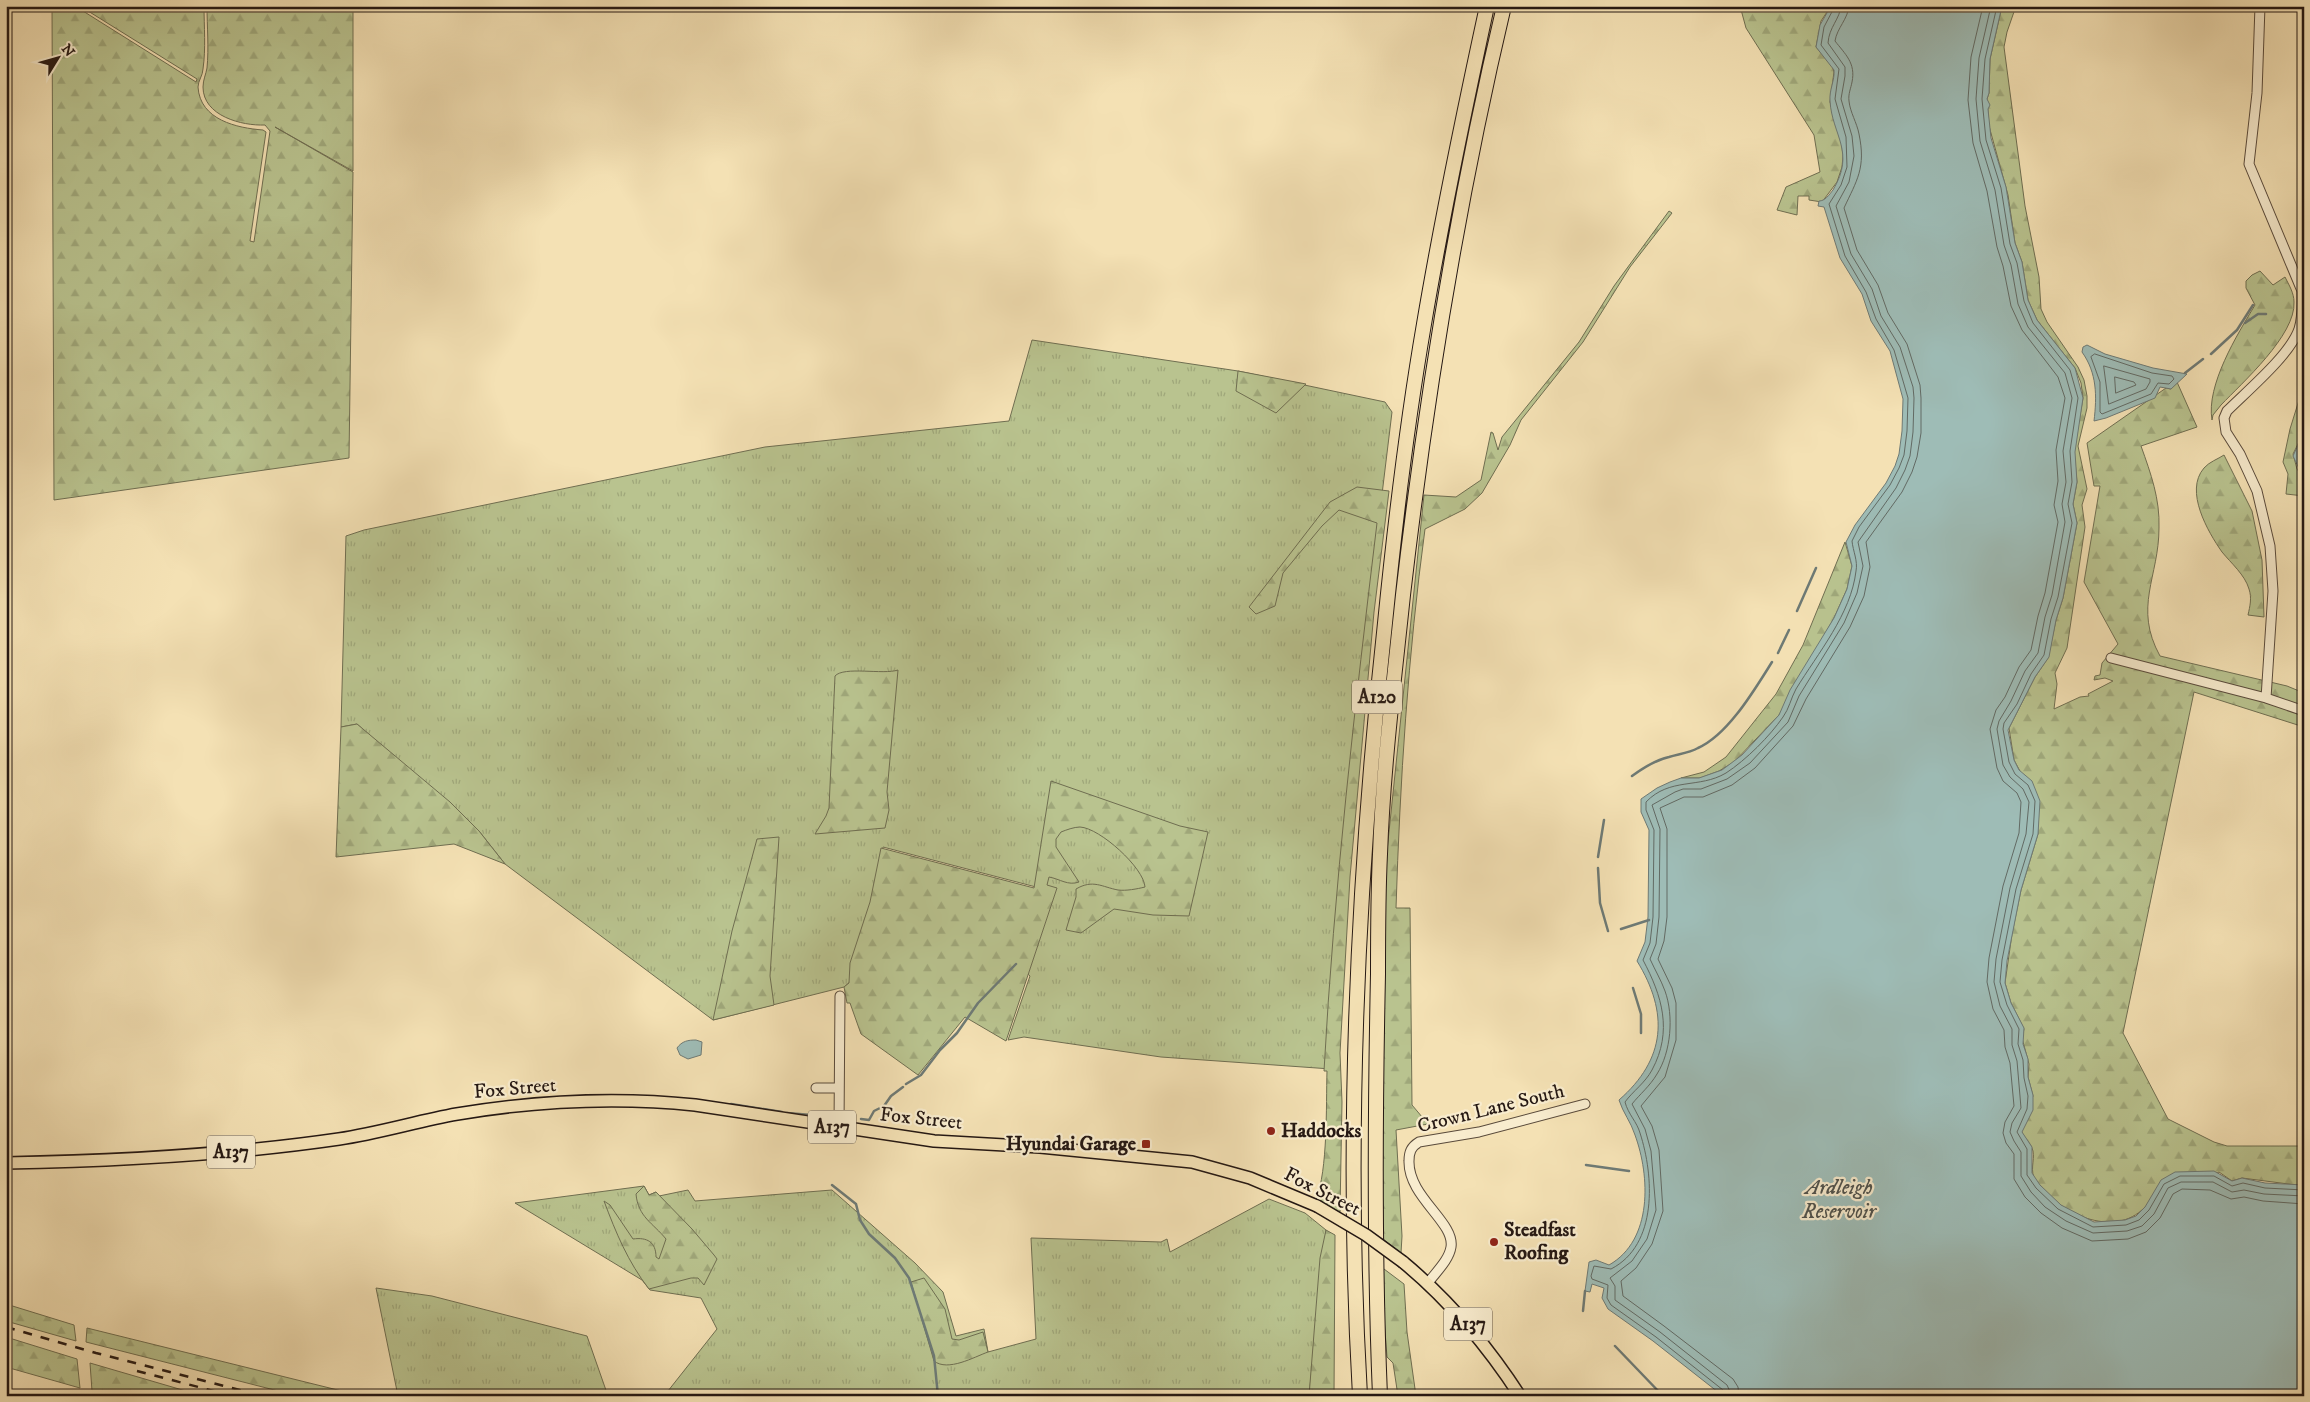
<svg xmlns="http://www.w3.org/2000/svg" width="2310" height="1402" viewBox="0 0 2310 1402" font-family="'IM FELL DW Pica',serif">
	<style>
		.grass { fill: url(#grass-tufts); stroke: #6f6e51 }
		.forest { fill: url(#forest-firs); stroke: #6f6e51 }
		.water { fill: #9ebcb6; stroke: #6e7a75 }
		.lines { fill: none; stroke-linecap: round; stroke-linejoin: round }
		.shore { stroke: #626a64; stroke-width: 1 }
		.stream { stroke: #6e7a75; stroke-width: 2.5 }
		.minor-casing { stroke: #594a3b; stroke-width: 11 }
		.major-casing { stroke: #251813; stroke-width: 14 }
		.highway-casing { stroke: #251813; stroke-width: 16 }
		.minor { stroke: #f8ecce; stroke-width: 9 }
		.major { stroke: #f4e1b4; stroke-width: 11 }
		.highway { stroke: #f4e1b4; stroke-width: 14 }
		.rail { stroke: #251813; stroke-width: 2.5; stroke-dasharray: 9 9; stroke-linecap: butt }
		.major-bridge-casing { stroke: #251813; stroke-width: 14; stroke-linecap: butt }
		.major-bridge { stroke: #f4e1b4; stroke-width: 11 }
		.poi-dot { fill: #8f2418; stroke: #f8ecce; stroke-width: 2 }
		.labels { text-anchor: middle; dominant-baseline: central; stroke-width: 4.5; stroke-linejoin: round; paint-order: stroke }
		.shield { fill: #f8ecce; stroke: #64584b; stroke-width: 1 }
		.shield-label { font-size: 19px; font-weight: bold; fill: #251813 }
		.street-label { font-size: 20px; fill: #251813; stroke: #f8ecce }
		.poi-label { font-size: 20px; font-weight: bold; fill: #251813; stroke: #f8ecce; text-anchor: start }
		.water-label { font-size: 21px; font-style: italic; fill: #4f514c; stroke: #f8ecce }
	</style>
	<defs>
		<pattern id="grass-tufts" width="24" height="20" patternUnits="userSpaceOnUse" patternTransform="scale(1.25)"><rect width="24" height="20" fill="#b9c38f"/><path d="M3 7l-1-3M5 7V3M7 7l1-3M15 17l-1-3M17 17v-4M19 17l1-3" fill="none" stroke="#9fa77a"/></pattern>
		<pattern id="forest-firs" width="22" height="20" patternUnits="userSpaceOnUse" patternTransform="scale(1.25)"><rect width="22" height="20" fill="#b9c38f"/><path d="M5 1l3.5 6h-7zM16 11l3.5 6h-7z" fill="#9fa77a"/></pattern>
	</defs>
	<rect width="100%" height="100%" fill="#f4e1b4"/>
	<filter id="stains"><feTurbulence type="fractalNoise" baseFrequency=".004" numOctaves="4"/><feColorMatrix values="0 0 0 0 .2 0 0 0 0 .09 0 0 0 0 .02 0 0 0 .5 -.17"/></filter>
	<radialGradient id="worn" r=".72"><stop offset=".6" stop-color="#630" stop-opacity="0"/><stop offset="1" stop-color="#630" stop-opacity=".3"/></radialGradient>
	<!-- grass -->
	<path class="grass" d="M1032,340L1238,371L1385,402L1392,412L1371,585L1331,1069L1161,1057L1024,1037L1008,1040L1030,976L1016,962L1036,887L883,847L878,877L851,981L844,987L713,1020L505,864L479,831L357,724L341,727L346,536L364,530L765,447L1009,421Z
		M644,1186L649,1195L656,1192L659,1196L688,1190L695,1201L832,1190L915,1263L943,1292L956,1336L984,1329L988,1352L1036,1339L1031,1238L1161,1242L1167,1239L1170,1252L1269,1199L1305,1213L1326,1230L1309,1396H664L717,1329L701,1298L650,1290L642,1280L515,1203Z
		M376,1288L432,1296L587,1336L608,1396H398Z"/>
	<!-- forest -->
	<path class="forest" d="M52,6H75L196,82L197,79L80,6H204C204,27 206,48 203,69C203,75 198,81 198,87C200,120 237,128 263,130L266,132L250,241L254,242L270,131L265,125C242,126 203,116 203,87C203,80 206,74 207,68C209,48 207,26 207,6H353V171L275,127L353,172L349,458L54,500Z
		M1740,6H1831L1821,21L1816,47L1832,65L1834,72L1830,102L1841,138L1843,156L1842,167L1837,182L1822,202L1809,200V196H1798L1797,215L1777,210L1786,187L1820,172L1814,135L1746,28Z
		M2002,6H2016L2007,32L2004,47L2025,206L2039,277L2041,309L2047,322L2078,367L2084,380L2087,396V408L2078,446L2087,489L2082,505L2085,527L2067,648L2055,673L2057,684L2054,709L2080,697L2089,696L2088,694L2113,681L2105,678L2094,680L2095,676L2100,675L2102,663L2118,644L2084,582L2100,486H2094L2087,443L2166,388L2171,389L2177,382L2197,427L2141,446C2151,474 2160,499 2159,528C2159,577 2133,607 2160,656L2287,686L2304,693V727L2194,692L2123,1033L2168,1119L2214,1142L2227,1146H2304V1186L2242,1178L2232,1181L2219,1172L2145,1207C2114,1240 2058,1213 2036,1181C2029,1171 2035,1161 2033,1151C2031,1143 2023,1138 2021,1130L2033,1096L2028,1077L2029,1064L2022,1038L2024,1029L2011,1003L2005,983L2012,934L2021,890L2038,834V821L2021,773L2014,760L2009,728L2035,677L2048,658L2056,620L2063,598L2077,523L2073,504L2077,482L2074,451L2083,398L2081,383L2075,368L2037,320L2028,300L2022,262L2015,243L2008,195L1989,126L1987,99L1989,93L1990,59Z
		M1669,211L1672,213L1630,267L1583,342L1521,420L1510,445L1482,493L1465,509L1425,529C1408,655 1400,781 1396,908H1410L1412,1105L1428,1124L1396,1130L1402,1236L1401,1253L1374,1232L1384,880L1424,495L1456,497L1481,480L1491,432L1493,433L1498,450L1502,437L1579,342L1614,286Z
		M2260,271L2273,285L2285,277C2289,285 2294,293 2294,302C2296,335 2242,383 2221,405L2213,415L2212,420C2206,385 2237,335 2255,305L2246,288V281L2252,275Z
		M2304,370V422L2302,436L2293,454L2297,469L2304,479V496L2286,494L2288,474L2283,462L2290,429L2299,400L2301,377Z
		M1238,371L1306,384L1276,413L1236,391Z
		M2224,455L2252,511L2262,560L2264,617L2248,615C2250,606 2252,598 2249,589C2245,575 2231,563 2222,552C2208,532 2184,491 2204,468C2209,462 2218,459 2224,455Z
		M1357,487L1389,491L1374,612L1350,877L1340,1053L1342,1102L1340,1212L1316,1200C1328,1169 1326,1106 1327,1071H1324C1334,887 1355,705 1377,523L1339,510L1322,526L1283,573L1275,606L1256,614L1249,607L1330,502Z
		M1845,542L1852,566L1847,589L1834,618L1779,715L1734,762L1719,771L1700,778H1681L1704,772L1726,757L1776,694L1803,645Z
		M898,670L887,792L889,810L885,828L815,834L826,816L829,808L835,676C844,666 883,675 898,670Z
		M357,724L450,802L479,831L505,864L454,844L336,857L341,727Z
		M1051,781L1180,826L1208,832L1189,916L1153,915L1114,909L1081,933L1066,930L1076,897V889C1093,879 1102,887 1118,890C1126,891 1137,889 1145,887C1144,868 1100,828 1080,827C1074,827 1066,830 1061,832L1056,839V847L1079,882C1068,886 1060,879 1049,877L1047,885L1057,888L1006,1041L965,1017L918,1075L861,1034L850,1003H847L844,987L849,983L850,963L870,902L881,848L1034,888Z
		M779,837L770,976L774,1005L713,1020L732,931L757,839Z
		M644,1186L649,1195L656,1192L692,1229L714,1255L717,1259L704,1285L698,1278H691L649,1289C628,1262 616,1233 604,1201L610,1205L633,1239C647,1237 656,1242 656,1257L659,1259L666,1239C653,1223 638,1217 636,1194Z
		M1326,1230L1335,1235L1334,1396H1309L1320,1258Z
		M1380,1266L1404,1284L1407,1332L1416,1396H1398L1393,1363L1387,1357Z
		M924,1278L945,1309L952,1339L959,1340L983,1332L988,1352C974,1357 948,1372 934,1361L911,1282Z
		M6,1304L74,1325L76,1341L6,1321Z
		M87,1328L362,1396H298L86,1342Z
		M6,1337L77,1359L80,1388L6,1367Z
		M90,1363L203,1396H113L92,1391Z"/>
	<!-- water -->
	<path class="water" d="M1831,6H2002L1990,59L1989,93L1987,99L1990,105L1988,109L1991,138L2006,187L2015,243L2022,262L2028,300L2037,320L2075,368L2083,398L2075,452L2077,482L2073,504L2077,523L2063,598L2056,620L2049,657L2035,677L2008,730L2014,760L2019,770L2032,781L2040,801L2038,834L2021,890L2007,961L2005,983L2011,1003L2024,1028L2023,1044L2028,1059V1077L2033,1095V1110L2022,1132L2032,1147V1173L2040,1185L2061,1205L2094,1222L2125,1220L2136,1216L2145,1207L2161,1180L2175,1172L2214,1171L2232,1181L2242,1178L2265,1183L2304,1185V1396H1723L1653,1341L1608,1309L1602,1298L1604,1288L1592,1284L1590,1292L1585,1291L1589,1262L1596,1260L1609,1265C1653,1240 1650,1176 1635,1135C1631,1122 1623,1113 1619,1100C1666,1059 1669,1013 1637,961L1645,942L1648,917L1649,830L1641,812V799L1657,788L1670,782L1681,778H1699L1722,770L1742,755L1779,715L1790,690L1834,618L1847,589L1852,566L1846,542L1855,525L1886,483L1895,466L1899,454L1902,431L1903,399L1890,351L1871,321L1862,294L1840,258L1824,207L1818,206L1819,201C1825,201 1829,195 1833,190C1856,152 1832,135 1830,101C1829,90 1835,80 1834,70L1816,47L1820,25Z
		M2087,345L2105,354L2153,368L2187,374L2171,389L2160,387L2155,398L2106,418L2094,421C2097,396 2097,373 2082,352L2083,347Z
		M2304,422V479L2293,456L2302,436Z
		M696,1040L702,1042L701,1055L688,1059L680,1055L677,1048C682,1041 688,1040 696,1040Z"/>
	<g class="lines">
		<!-- shore -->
		<path class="shore" d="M1983,6L1971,57L1968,100L1973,143L1987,191L1997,247L2003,266L2011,306L2022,330L2058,377L2065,398L2056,450L2058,481L2054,505L2058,522L2045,593L2038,616L2031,650L2019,667L2005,697L1996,710L1990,729L1997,768L2003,781L2017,793L2021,802L2019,833L2003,886L1989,958L1987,982L1993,1009L2004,1030L2005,1047L2010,1063L2014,1106L2005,1122L2003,1133L2006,1143L2014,1154V1179L2025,1197L2041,1213L2062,1228L2092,1241L2128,1239L2146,1232L2160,1218L2173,1194L2182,1189L2210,1190L2231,1199L2244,1197L2263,1201L2304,1204
			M1991,6L1979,58L1976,99L1980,141L1995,190L2004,245L2011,265L2018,304L2028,327L2065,373L2072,398L2063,451L2066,482L2062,504L2065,522L2052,595L2045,617L2038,653L2025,671L2011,701L1999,721L1997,729L2003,765L2010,777L2023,789L2029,802L2026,834L2010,888L1996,959L1994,982L2000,1006L2012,1029V1045L2017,1061L2021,1108L2012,1123L2010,1132L2014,1141L2021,1152V1176L2031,1192L2045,1207L2066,1221L2093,1233L2127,1231L2142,1226L2154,1214L2168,1188L2181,1182H2213L2232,1192L2244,1190L2264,1194L2304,1196
			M1997,6L1985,59L1982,99L1986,140L2001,188L2010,244L2017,263L2024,301L2033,323L2070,370L2078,398L2070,451L2072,482L2068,504L2072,523L2058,597L2051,619L2044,655L2031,674L2017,704L2004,723L2003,729L2009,762L2015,774L2028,785L2035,801L2033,834L2016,889L2002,960L2000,982L2007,1005L2019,1029L2018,1044L2023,1060L2024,1078L2028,1096L2027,1109L2017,1132L2027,1149V1175L2036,1188L2058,1209L2093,1227L2126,1225L2139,1220L2149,1210L2164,1184L2180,1176H2214L2232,1186L2243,1183L2265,1188L2304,1190
			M2095,354L2152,373L2172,376L2174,379L2169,384L2158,383L2151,394L2102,414L2100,412V382L2091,357Z
			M2104,366L2150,379V382L2146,389L2109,404Z
			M2115,377L2134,382L2136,385L2116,393Z
			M1726,1396L1723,1390L1656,1337L1611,1305L1607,1298L1608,1285L1592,1279L1591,1276L1594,1266L1611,1269C1658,1245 1654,1176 1640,1133C1637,1122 1628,1114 1625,1102C1633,1091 1645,1083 1652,1070C1673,1031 1662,996 1643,960L1650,943L1653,917L1654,830L1646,810V802C1670,777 1699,789 1726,773C1746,760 1770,736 1783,717C1789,709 1791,698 1796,689C1818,653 1851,614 1856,571C1858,561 1853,551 1852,541L1859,527L1890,485L1899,468L1904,455L1907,431L1908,398L1894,350L1876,319L1866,292L1845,256L1829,204L1841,185L1847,167L1846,137L1835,99L1839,69L1821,45L1824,27L1835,6
			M1732,1396L1727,1385L1660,1332L1615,1300V1286L1610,1278L1632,1261L1647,1239L1656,1210L1651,1151L1645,1129L1632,1104C1640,1094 1650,1086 1657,1074C1671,1052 1674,1016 1665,991C1661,980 1655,970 1650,959L1656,944L1659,917L1660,829L1652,805L1675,792L1683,789H1701L1727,779L1750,763L1788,722L1799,696L1844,623L1857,593L1863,566L1858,542L1896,488L1905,470L1910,456L1913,432L1914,398L1913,387L1900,347L1881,316L1872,289L1851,254L1836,206L1849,182L1854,156L1852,136L1841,99L1845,76V67L1828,43C1829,27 1840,19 1841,6
			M1739,1396L1738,1387L1733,1379L1664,1326L1623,1296L1621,1281L1636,1268L1652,1244L1663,1211L1659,1150L1652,1126L1641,1106L1665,1077L1676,1040V1003L1672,988L1658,959L1664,941L1667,917V829L1660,808L1684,797H1703L1732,785L1755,768L1793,726L1806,699L1850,627L1864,596L1870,567L1866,542L1902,492L1912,472L1917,457L1921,433V398L1920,385L1907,344L1888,313L1878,285L1857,250L1844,208C1857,180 1866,168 1859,134C1857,123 1850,112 1849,101C1848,94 1851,88 1852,82C1856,63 1845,54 1835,41C1837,28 1848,19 1849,6"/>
		<!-- stream -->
		<path class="stream" d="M2245,323L2258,314H2266
			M2211,354L2237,330L2253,305
			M2185,373L2203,359
			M1797,611L1816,568
			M1778,653L1789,630
			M1632,776C1643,768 1655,760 1669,757C1679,754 1689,753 1698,748C1728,735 1755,689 1772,662
			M1598,857L1604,820
			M1598,868L1600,903L1608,931
			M1621,929L1649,920
			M1633,988L1641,1014V1033
			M906,1084L921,1075L940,1050L957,1033L978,1003L1016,964
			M731,1104L782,1112
			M787,1113L836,1117
			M861,1119L869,1120L874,1111L884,1106L891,1096L903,1087
			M1586,1165L1629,1171
			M832,1185L856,1204L860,1220L869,1234L895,1258L909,1278L934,1356L938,1396
			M1583,1311L1585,1291
			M1615,1346L1663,1396"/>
		<!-- minor casing -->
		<g class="minor-casing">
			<path id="minor" d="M2260,6L2257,93L2249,164L2302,291C2302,304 2303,317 2299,329C2290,355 2247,391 2227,411L2224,418L2226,432L2240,454L2257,491L2270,546L2273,591L2266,698
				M2111,658L2266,698L2304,711
				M816,1088H839
				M839,1128L840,996
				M1428,1283C1436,1272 1449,1260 1451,1247C1455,1222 1408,1197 1409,1161C1409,1152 1411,1147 1419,1142L1479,1132L1585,1104"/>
		</g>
		<!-- major casing -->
		<g class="major-casing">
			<path id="major" d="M6,1163C117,1161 229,1155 339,1139C379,1133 418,1121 457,1114C535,1101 617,1097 695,1105L934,1141L1040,1147L1192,1162L1250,1178L1317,1206
				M1403,1262C1450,1301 1487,1345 1520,1396"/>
		</g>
		<!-- highway casing -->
		<g class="highway-casing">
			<path id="highway" d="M1360,1396C1345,1138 1357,880 1385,623C1395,523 1407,423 1424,324C1442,217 1464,112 1487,6
				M1380,1396C1374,1255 1375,1115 1378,974C1378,934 1378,894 1380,854C1383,768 1394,681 1403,595C1426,397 1458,200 1504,6"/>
		</g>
		<!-- minor -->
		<use href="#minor" class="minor"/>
		<!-- major -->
		<use href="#major" class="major"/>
		<!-- highway -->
		<use href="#highway" class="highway"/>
		<!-- rail -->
		<path class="rail" d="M6,1327L96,1353L263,1396
			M137,1371L233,1396"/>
		<!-- major-bridge casing -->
		<g class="major-bridge-casing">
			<path id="major-bridge" d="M1317,1206L1366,1235L1403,1262"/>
		</g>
		<!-- major-bridge -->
		<use href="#major-bridge" class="major-bridge"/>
	</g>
	<!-- markers -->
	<g class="poi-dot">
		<circle cx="1271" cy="1131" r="5"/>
		<rect x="1141" y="1139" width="10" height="10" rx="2.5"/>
		<circle cx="1494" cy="1242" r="5"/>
	</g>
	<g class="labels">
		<!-- shield labels -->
		<g class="shield">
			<rect x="1352" y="680.5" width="50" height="33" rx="4"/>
			<rect x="808" y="1110.5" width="48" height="33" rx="4"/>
			<rect x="207" y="1135.5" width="48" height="33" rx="4"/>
			<rect x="1444" y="1307.5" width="48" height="33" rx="4"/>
		</g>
		<g class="shield-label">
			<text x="1377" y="697">A120</text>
			<text x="832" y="1127">A137</text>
			<text x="231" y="1152">A137</text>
			<text x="1468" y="1324">A137</text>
		</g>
		<!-- street labels -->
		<g class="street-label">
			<text transform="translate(515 1089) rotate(-5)">Fox Street</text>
			<text transform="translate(1491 1109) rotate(-14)">Crown Lane South</text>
			<text transform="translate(921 1119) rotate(6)">Fox Street</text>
			<text transform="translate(1322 1192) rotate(27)">Fox Street</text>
		</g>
		<!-- poi labels -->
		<g class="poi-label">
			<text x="1281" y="1131">Haddocks</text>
			<text x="1136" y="1144" text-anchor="end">Hyundai Garage</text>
			<text x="1504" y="1230">Steadfast<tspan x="1504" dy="23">Roofing</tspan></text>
		</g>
		<!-- water labels -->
		<g class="water-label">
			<text x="1839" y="1188">Ardleigh<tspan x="1839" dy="24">Reservoir</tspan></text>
		</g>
	</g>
	<!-- margin -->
	<rect width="2310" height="1402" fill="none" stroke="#f4e1b4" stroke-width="25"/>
	<rect x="8" y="8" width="2295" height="1387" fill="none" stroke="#251813" stroke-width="2.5"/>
	<rect x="12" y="12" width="2285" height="1377" fill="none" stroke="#251813"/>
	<!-- north arrow -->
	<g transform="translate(58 58) rotate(53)" stroke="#f8ecce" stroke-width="4" paint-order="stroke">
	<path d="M0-4L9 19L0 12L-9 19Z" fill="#251813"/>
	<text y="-8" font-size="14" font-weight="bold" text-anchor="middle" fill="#251813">N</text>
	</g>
	<rect width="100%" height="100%" filter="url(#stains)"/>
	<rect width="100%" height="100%" fill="url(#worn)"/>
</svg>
